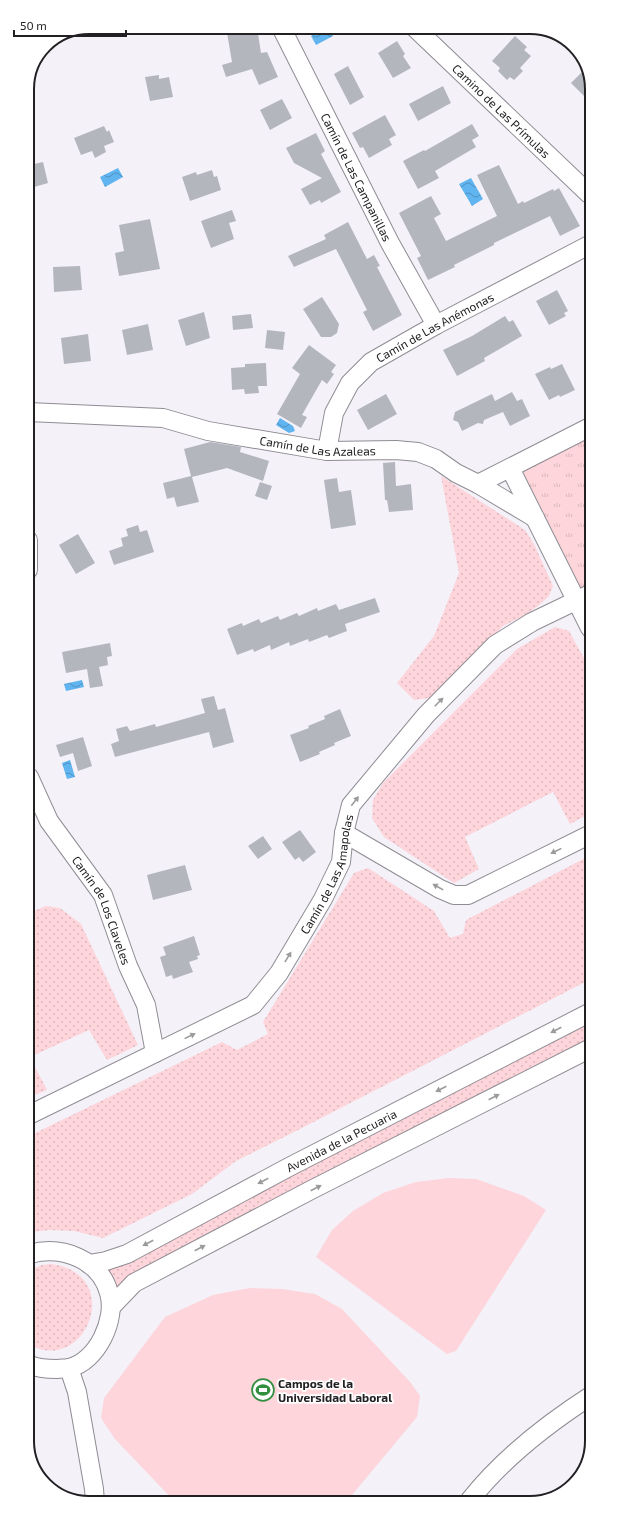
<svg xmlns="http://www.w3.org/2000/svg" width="619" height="1530" viewBox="0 0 619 1530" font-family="'Exo 2',sans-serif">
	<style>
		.grass { fill: url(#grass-dots) }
		.park { fill: url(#park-tufts) }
		.pitch { fill: #fdd5db }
		.water { fill: url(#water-waves) }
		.building { fill: #b4b6be }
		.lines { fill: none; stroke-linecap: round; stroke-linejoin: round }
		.minor-casing { stroke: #8f8c93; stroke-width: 20 }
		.minor { stroke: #fff; stroke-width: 18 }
		.oneway { fill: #9c9b9c }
		.labels { text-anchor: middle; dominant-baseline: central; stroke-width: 3.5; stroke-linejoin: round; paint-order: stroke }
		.street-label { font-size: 12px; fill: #222023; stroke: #fff }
		.poi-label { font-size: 12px; font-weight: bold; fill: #222023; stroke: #fff; text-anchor: start }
		.rim { fill: none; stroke: #222023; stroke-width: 2 }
	</style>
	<defs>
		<pattern id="grass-dots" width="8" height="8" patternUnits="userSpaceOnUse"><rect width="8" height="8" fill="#fdd5db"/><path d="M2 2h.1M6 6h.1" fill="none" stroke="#d9b7bc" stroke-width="1.8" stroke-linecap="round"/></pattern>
		<pattern id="park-tufts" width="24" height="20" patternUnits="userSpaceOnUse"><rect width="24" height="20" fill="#fdd5db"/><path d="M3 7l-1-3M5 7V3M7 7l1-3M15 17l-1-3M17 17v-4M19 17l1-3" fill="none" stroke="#d9b7bc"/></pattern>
		<pattern id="water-waves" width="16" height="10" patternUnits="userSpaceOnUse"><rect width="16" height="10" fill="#60b4f0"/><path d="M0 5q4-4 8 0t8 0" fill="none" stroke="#4f92c2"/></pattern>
	</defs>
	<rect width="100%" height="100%" fill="#f4f1f9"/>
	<!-- grass -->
	<path class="grass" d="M441,476L525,530L534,544L553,586L549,596L538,606L525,615L503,626L436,697L414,700L397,683L434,636L459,573Z
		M555,627L569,631L590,669L591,813L570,824L553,792L465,837L479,869L454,883L384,837L372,818L373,800L383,783L517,649Z
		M591,855V979L298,1130L236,1161L192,1194L103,1238L74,1231L50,1230L30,1232L29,1136L222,1042L237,1050L268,1034L263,1022L354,873L368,868L434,911L450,938L463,934L466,920Z
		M46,906L60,908L81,924L138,1045L107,1060L89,1030L30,1057L47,1090L29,1097V913Z
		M591,1012V1048L134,1283L111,1307L106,1261Z
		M51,1264C126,1274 86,1375 30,1345V1270L42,1265Z"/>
	<!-- park -->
	<path class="park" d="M590,427V594L576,601L510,468Z"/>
	<!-- pitch -->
	<path class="pitch" d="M449,1178L476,1179L524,1196L546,1210L456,1351L447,1354L316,1257L332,1230L353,1211L383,1193L416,1182Z
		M250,1288L282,1289L315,1294L342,1309L411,1383L420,1396L417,1417L347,1501L175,1502L115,1439L101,1418L104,1398L165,1317L213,1295Z"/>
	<!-- water -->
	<path class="water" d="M328,27L333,36L316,45L311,36Z
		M118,168L123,177L105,187L100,177Z
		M471,178L483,199L472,206L459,184Z
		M280,418L293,426L295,431L289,433L276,425Z
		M82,680L84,687L66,691L64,684Z
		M70,760L75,777L67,779L62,763Z"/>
	<!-- building -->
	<path class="building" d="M226,27H257L261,53L267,52L278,77L259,85L252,69L226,77L222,65L232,62Z
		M515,36L527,47L524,50L531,56L520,68L523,71L514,80L510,77L507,80L498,71L500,68L492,61Z
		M397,41L405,54L403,56L411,68L393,78L378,53Z
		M348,66L364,97L350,105L334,74Z
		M587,67L589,69V101L571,83Z
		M159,75V79L169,77L173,97L150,101L145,77Z
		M443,86L451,103L418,121L409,104Z
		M282,99L292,118L270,130L260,110Z
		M385,115L396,135L389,139L392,145L369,158L363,147L360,148L352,133Z
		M472,124L479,136L472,140L476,147L435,171L439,178L418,189L403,161L424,150L425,151Z
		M104,126L107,132L109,130L114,142L104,146L106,152L95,158L92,151L81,155L74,138Z
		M316,133L325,151L321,154L341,192L321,203L320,200L310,205L301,189L322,178L294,163L286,148Z
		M43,162L48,183L27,189V169L31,168L30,165Z
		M499,165L518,204L523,201L524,203L553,189L554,191L559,188L580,226L560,236L550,216L494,243V245L454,265L455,267L428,280L417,258L421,256L399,213L431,196L441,214L434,218L446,241L497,216L477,175Z
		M212,170L214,177L217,176L221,190L190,201L182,177L196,172L197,175Z
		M232,210L236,221L229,223L234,239L211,248L201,221Z
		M150,219L160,269L119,276L115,253L124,251L119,225Z
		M348,222L367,259L374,255L380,266L377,267L402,315L373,331L363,312L367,310L336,249L294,267L288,256L326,239L324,235Z
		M80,266L82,290L54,292L53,267Z
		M557,290L568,311L564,313L566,316L549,325L536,301Z
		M322,297L339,324L337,333L331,337H321L303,309Z
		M204,312L210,338L186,346L178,320Z
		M251,314L253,328L233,330L232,316Z
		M505,316L509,322L513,320L522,336L484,358L485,361L457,376L443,350L472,336Z
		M148,324L153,350L127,355L122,330Z
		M267,330L285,332L283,350L265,348Z
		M88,334L91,361L64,364L61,338Z
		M309,345L336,365L331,372L334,374L327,384L322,380L302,415L307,417L301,428L277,414L300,374L292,368Z
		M266,363L267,386H258L259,393L245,394L244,389L232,390L231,368L245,367V364Z
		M562,364L575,390L560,397L559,395L549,400L535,374L550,367L551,369Z
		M512,392L517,401L522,399L530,416L510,426L503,412L484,420L483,424L478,423L462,431L458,422L453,420L455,412L492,394L495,401Z
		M386,394L397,414L368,430L357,410Z
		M210,442L241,447L240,452L269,461L263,481L227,468L192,477L199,502L177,507L174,497L167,499L163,483L191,476L184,449Z
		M395,462L396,486L411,484L413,510L389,512L387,500H385L383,463Z
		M337,478L339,492L351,490L356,525L331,529L324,480Z
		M260,482L272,486L267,500L255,496Z
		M138,525L140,532L147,530L154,552L114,565L109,551L123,546L121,538L128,536L126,529Z
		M78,534L95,563L76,574L59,545Z
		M375,598L380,612L345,624L347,631L329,638L327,635L309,642L308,639L290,646L289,642L271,650L270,645L254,652L253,649L237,655L227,629L242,623L243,626L259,619L261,623L278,616L280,620L297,613L299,616L317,608L318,611L336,604L339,610Z
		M110,643L112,656L107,657L108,665L99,667L103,686L90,688L87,669L66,673L62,652Z
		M214,696L218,710L225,708L234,742L213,748L209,732L115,757L111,744L119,741L116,729L127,726L130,731L155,724L156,727L205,713L201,699Z
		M340,709L351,736L334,743L335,745L319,752L320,754L300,762L290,735L309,728L308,726L325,719L324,716Z
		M83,737L92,766L78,771L73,753L60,757L56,745Z
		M300,830L316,852L303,862L299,857L295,860L282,842Z
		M263,836L272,849L258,859L248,846Z
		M185,865L192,890L153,900L147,875Z
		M194,936L200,955L197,956L198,959L189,962L193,972L173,979L172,975L166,977L160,957L166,955L163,947Z"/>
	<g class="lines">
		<!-- minor casing -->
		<g class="minor-casing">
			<g id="minor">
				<path id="s1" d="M281,27L390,243L436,325"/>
				<path id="s2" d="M414,27L589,194"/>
				<path id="s3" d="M28,412L163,418L208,431L327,451L396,450L418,452L436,459L456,473L478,484L590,427"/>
				<path id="s4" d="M327,451L334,413L350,383L371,362L436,325L589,245"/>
				<path d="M510,468L590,628"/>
				<path d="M478,484L535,518"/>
				<path d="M28,540V570"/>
				<path id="s5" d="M29,777L49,821L103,895L128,966L146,1005L155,1053"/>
				<path d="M344,833L440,889L454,895H468L591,834"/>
				<path id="s6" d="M29,1115L253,1005L279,973L323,899L341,862L344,833L351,805L426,715L495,645L532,622L590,594"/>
				<path d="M30,1254C61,1245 100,1259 109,1293C117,1319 97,1362 69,1368C66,1369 61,1368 57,1369C49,1369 37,1368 30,1365"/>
				<path id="s7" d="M89,1264L106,1261L127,1254L289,1167L591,1012"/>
				<path d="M111,1307L134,1283L311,1190L591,1048"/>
				<path d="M69,1368L77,1392L94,1489L95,1503"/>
				<path d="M470,1500C503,1458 547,1424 592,1395"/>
			</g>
		</g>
		<!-- minor -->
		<use href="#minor" class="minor"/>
	</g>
	<!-- one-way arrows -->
	<defs><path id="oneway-solid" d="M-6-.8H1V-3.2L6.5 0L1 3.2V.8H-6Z"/></defs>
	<g class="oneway">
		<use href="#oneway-solid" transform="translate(439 702) rotate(-45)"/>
		<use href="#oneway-solid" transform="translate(355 801) rotate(-52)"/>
		<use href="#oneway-solid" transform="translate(556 851) rotate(154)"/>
		<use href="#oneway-solid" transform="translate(438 887) rotate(-151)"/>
		<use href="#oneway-solid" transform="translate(288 957) rotate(-59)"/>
		<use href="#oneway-solid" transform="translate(556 1030) rotate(153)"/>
		<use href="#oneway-solid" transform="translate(190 1036) rotate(-26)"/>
		<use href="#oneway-solid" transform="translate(441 1089) rotate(153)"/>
		<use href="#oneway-solid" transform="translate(494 1097) rotate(-27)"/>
		<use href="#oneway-solid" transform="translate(263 1181) rotate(152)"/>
		<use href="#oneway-solid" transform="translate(316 1188) rotate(-27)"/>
		<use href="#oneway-solid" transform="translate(148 1243) rotate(152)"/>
		<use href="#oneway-solid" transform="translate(200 1248) rotate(-28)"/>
	</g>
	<!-- icons -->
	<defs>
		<g id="stadium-ring" transform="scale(1.15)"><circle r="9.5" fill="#fff" stroke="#328f40" stroke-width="1.5"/><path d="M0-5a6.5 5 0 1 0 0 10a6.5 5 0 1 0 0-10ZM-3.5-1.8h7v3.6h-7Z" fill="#328f40"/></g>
	</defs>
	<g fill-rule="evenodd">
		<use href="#stadium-ring" x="263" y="1390"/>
	</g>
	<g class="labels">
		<!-- street labels -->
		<g class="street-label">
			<text stroke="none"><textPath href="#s2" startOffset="121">Camino de Las Prímulas</textPath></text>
			<text stroke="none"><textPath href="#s1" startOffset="168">Camín de Las Campanillas</textPath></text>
			<text stroke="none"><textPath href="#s4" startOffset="175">Camín de Las Anémonas</textPath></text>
			<text stroke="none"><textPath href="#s3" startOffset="293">Camín de Las Azaleas</textPath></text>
			<text stroke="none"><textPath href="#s6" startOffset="402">Camín de Las Amapolas</textPath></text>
			<text stroke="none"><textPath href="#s5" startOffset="153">Camín de Los Claveles</textPath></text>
			<text stroke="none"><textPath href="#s7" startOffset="282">Avenida de la Pecuaria</textPath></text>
		</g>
		<!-- poi labels -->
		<g class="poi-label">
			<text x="278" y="1383">Campos de la<tspan x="278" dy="14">Universidad Laboral</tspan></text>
		</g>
	</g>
	<!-- crop -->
	<path d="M0 0H619V1530H0ZM89 34H530A55 55 0 0 1 585 89V1441A55 55 0 0 1 530 1496H89A55 55 0 0 1 34 1441V89A55 55 0 0 1 89 34Z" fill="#fff" fill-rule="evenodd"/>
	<path class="rim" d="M89 34H530A55 55 0 0 1 585 89V1441A55 55 0 0 1 530 1496H89A55 55 0 0 1 34 1441V89A55 55 0 0 1 89 34Z"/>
	<!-- scale -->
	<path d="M14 30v6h112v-6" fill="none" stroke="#222023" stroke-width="2"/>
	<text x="20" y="30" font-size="12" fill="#222023" stroke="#ffffff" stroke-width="3" paint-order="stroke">50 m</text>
</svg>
